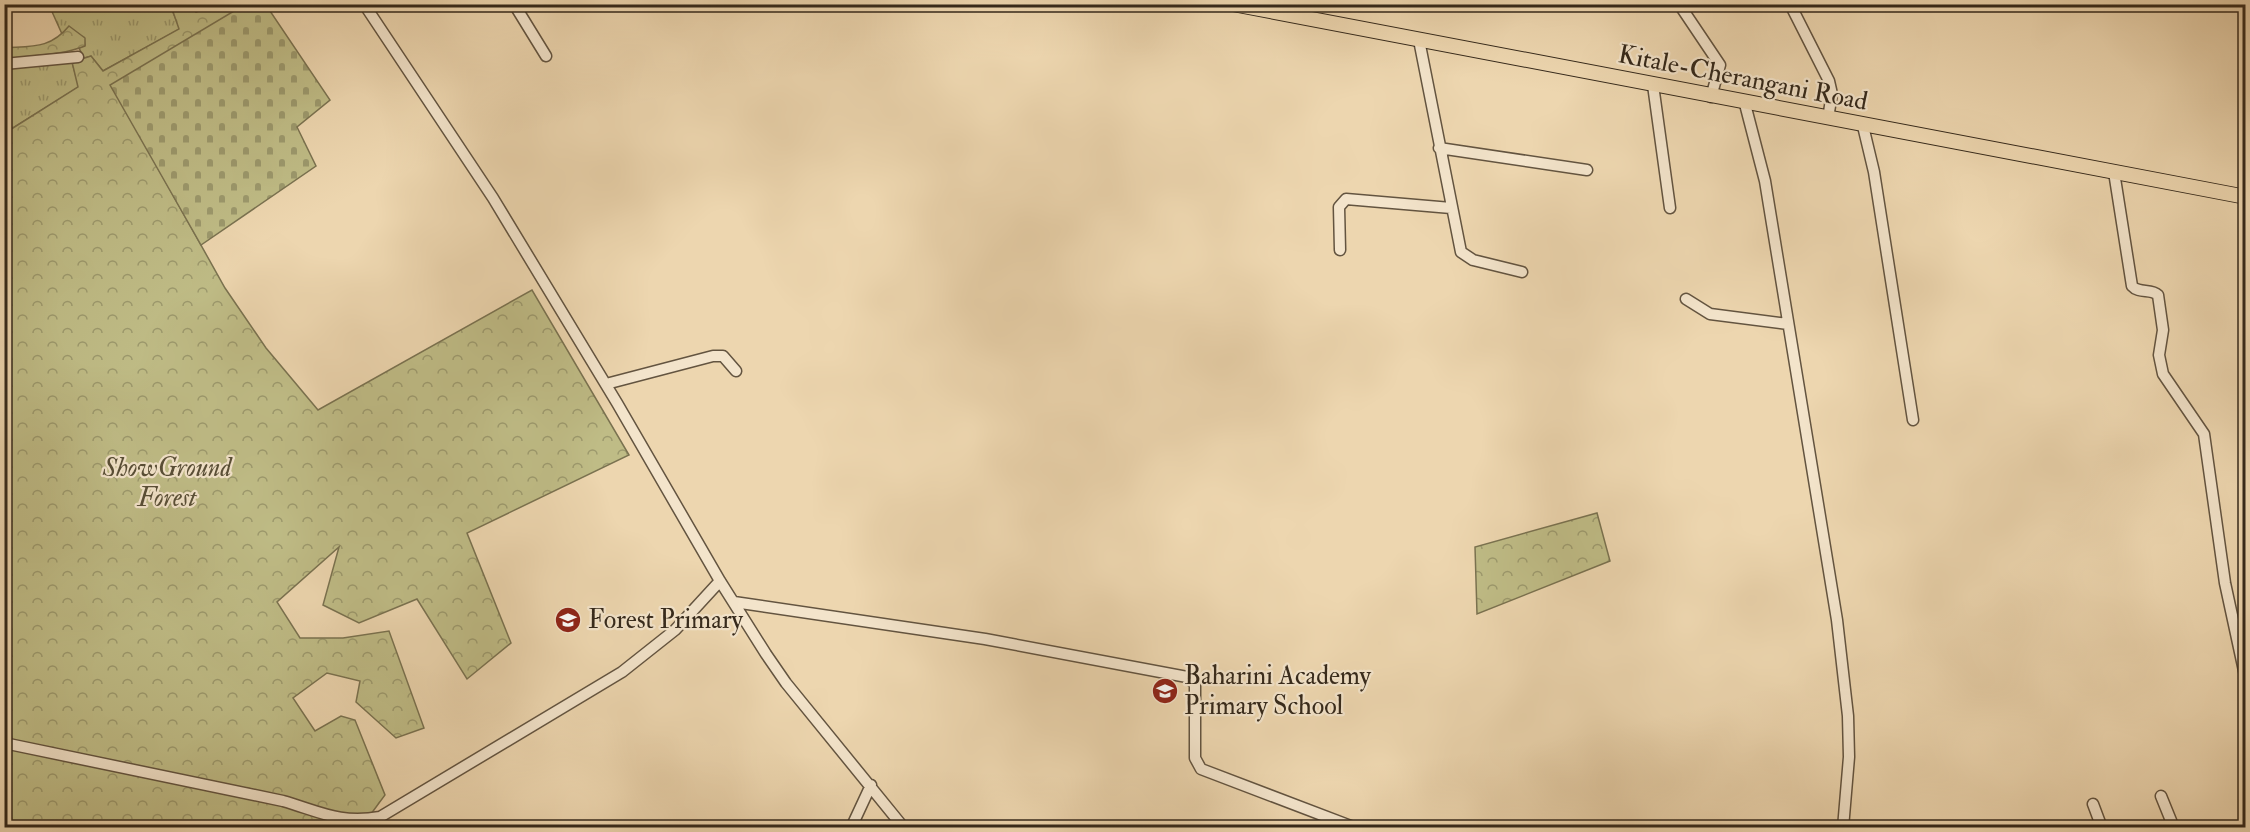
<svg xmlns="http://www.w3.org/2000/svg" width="2250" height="832" viewBox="0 0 2250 832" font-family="'IM FELL Double Pica',serif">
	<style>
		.grass { fill: url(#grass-tufts); stroke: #7a7250; stroke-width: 1.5 }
		.forest { fill: url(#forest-crowns); stroke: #7a7250; stroke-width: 1.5 }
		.cemetery { fill: url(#cemetery-stones); stroke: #7a7250; stroke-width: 1.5 }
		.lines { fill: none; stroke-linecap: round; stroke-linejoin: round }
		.minor-casing { stroke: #635440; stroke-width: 13 }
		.major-casing { stroke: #35291b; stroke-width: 16 }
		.minor { stroke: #f3e4cb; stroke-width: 10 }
		.major { stroke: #edd6af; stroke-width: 14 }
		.labels { text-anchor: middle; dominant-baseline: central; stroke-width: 4.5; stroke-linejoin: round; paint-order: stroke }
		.street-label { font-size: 26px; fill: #35291b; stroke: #f3e4cb }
		.park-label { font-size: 26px; font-style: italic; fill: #584e36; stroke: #f3e4cb }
		.poi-label { font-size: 26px; fill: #35291b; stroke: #f3e4cb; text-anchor: start }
	</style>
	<defs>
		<pattern id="grass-tufts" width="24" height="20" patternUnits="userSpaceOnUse" patternTransform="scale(1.5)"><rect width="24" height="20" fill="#bfbc86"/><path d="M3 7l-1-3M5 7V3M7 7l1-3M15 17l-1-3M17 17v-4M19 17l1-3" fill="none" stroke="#9c996d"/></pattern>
		<pattern id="forest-crowns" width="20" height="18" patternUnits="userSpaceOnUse" patternTransform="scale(1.5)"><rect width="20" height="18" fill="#bfbc86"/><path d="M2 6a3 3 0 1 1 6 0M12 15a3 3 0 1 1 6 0" fill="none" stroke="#9c996d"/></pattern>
		<pattern id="cemetery-stones" width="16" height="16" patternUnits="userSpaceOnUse" patternTransform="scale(1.5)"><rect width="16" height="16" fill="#bfbc86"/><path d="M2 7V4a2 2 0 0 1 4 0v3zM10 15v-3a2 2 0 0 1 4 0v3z" fill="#9c996d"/></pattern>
	</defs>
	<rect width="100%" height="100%" fill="#edd6af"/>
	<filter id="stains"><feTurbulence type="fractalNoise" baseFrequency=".00333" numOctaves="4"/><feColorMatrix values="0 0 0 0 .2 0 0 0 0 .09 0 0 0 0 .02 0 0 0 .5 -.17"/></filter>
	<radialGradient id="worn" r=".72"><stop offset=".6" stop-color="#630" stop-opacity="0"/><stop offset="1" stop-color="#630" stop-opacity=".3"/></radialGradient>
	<!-- grass -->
	<path class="grass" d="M49,5H170L180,29L103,71L91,56L84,58L79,48L85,45L84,38L69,27L62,34Z
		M72,62L79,87L5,133V69Z"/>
	<!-- forest -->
	<path class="forest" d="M165,5H192L196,12L214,5H244L127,113L225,288L266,348L318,410L532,290L629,455L467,533L511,643L467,679L417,599L359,623L323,605L339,547L277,602L300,638H343L389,631L424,728L396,738L356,702L360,681L327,673L293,698L315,731L341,716L355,720L385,795L368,818L378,827L5,828V133L78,87L72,62L91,56L103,71L179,29L171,6Z
		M69,26L85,38V46C60,56 32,55 5,59L4,48C32,46 50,49 69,26Z
		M1597,513L1610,561L1477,614L1475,547Z"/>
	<!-- cemetery -->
	<path class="cemetery" d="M244,5H266L330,100L297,127L316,166L201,245L110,85Z"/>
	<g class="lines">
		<!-- minor casing -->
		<g class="minor-casing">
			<path id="minor" d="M364,4L493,198L617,403L720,581L766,654L786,683L904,828
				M514,4L546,56
				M1679,4L1720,65L1711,97
				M1790,4L1829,81L1832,94L1828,118
				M1419,40L1461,252L1473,260L1522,272
				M4,64L78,57
				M1653,85L1670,208
				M1745,104L1765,181L1837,620L1848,716L1849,757L1843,828
				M1863,126L1874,172L1913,420
				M1439,148L1587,170
				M2114,172L2132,286C2139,294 2151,288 2158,295L2163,330L2159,355L2163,374L2204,434L2225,583L2246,680
				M1340,250L1339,207L1346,199L1451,208
				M1686,299L1710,314L1788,324
				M606,384L713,356H723L736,371
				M734,602L985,639L1187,677L1195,684V758L1201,769L1356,828
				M4,743L283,801C321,812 340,824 380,817L622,672L675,630L720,581
				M2161,796L2174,828
				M2093,804L2102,828
				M851,828L871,785"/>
		</g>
		<!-- major casing -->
		<g class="major-casing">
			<path id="major" d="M1233,4L2246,197"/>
		</g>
		<!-- minor -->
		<use href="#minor" class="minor"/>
		<!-- major -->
		<use href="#major" class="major"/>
	</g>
	<!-- icons -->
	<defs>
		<g id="school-disc" transform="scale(1.35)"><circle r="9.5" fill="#8f2418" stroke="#f3e4cb"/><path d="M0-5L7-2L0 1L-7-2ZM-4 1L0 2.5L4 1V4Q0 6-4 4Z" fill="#fff"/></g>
	</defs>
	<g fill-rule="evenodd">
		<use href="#school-disc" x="568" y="620"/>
		<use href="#school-disc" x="1165" y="691"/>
	</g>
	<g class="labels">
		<!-- street labels -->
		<g class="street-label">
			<text transform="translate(1743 78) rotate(11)">Kitale-Cherangani Road</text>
		</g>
		<!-- park labels -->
		<g class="park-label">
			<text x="167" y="468">ShowGround<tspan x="167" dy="30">Forest</tspan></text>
		</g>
		<!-- poi labels -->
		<g class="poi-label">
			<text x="588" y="620">Forest Primary</text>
			<text x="1184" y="676">Baharini Academy<tspan x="1184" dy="30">Primary School</tspan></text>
		</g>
	</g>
	<!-- margin -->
	<rect width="2250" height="832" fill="none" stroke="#edd6af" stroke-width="24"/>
	<rect x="6" y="6" width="2238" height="820" fill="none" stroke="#35291b" stroke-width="3"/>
	<rect x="12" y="12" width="2226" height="808" fill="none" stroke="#35291b" stroke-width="1.5"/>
	<rect width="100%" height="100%" filter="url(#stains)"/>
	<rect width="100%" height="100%" fill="url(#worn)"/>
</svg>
